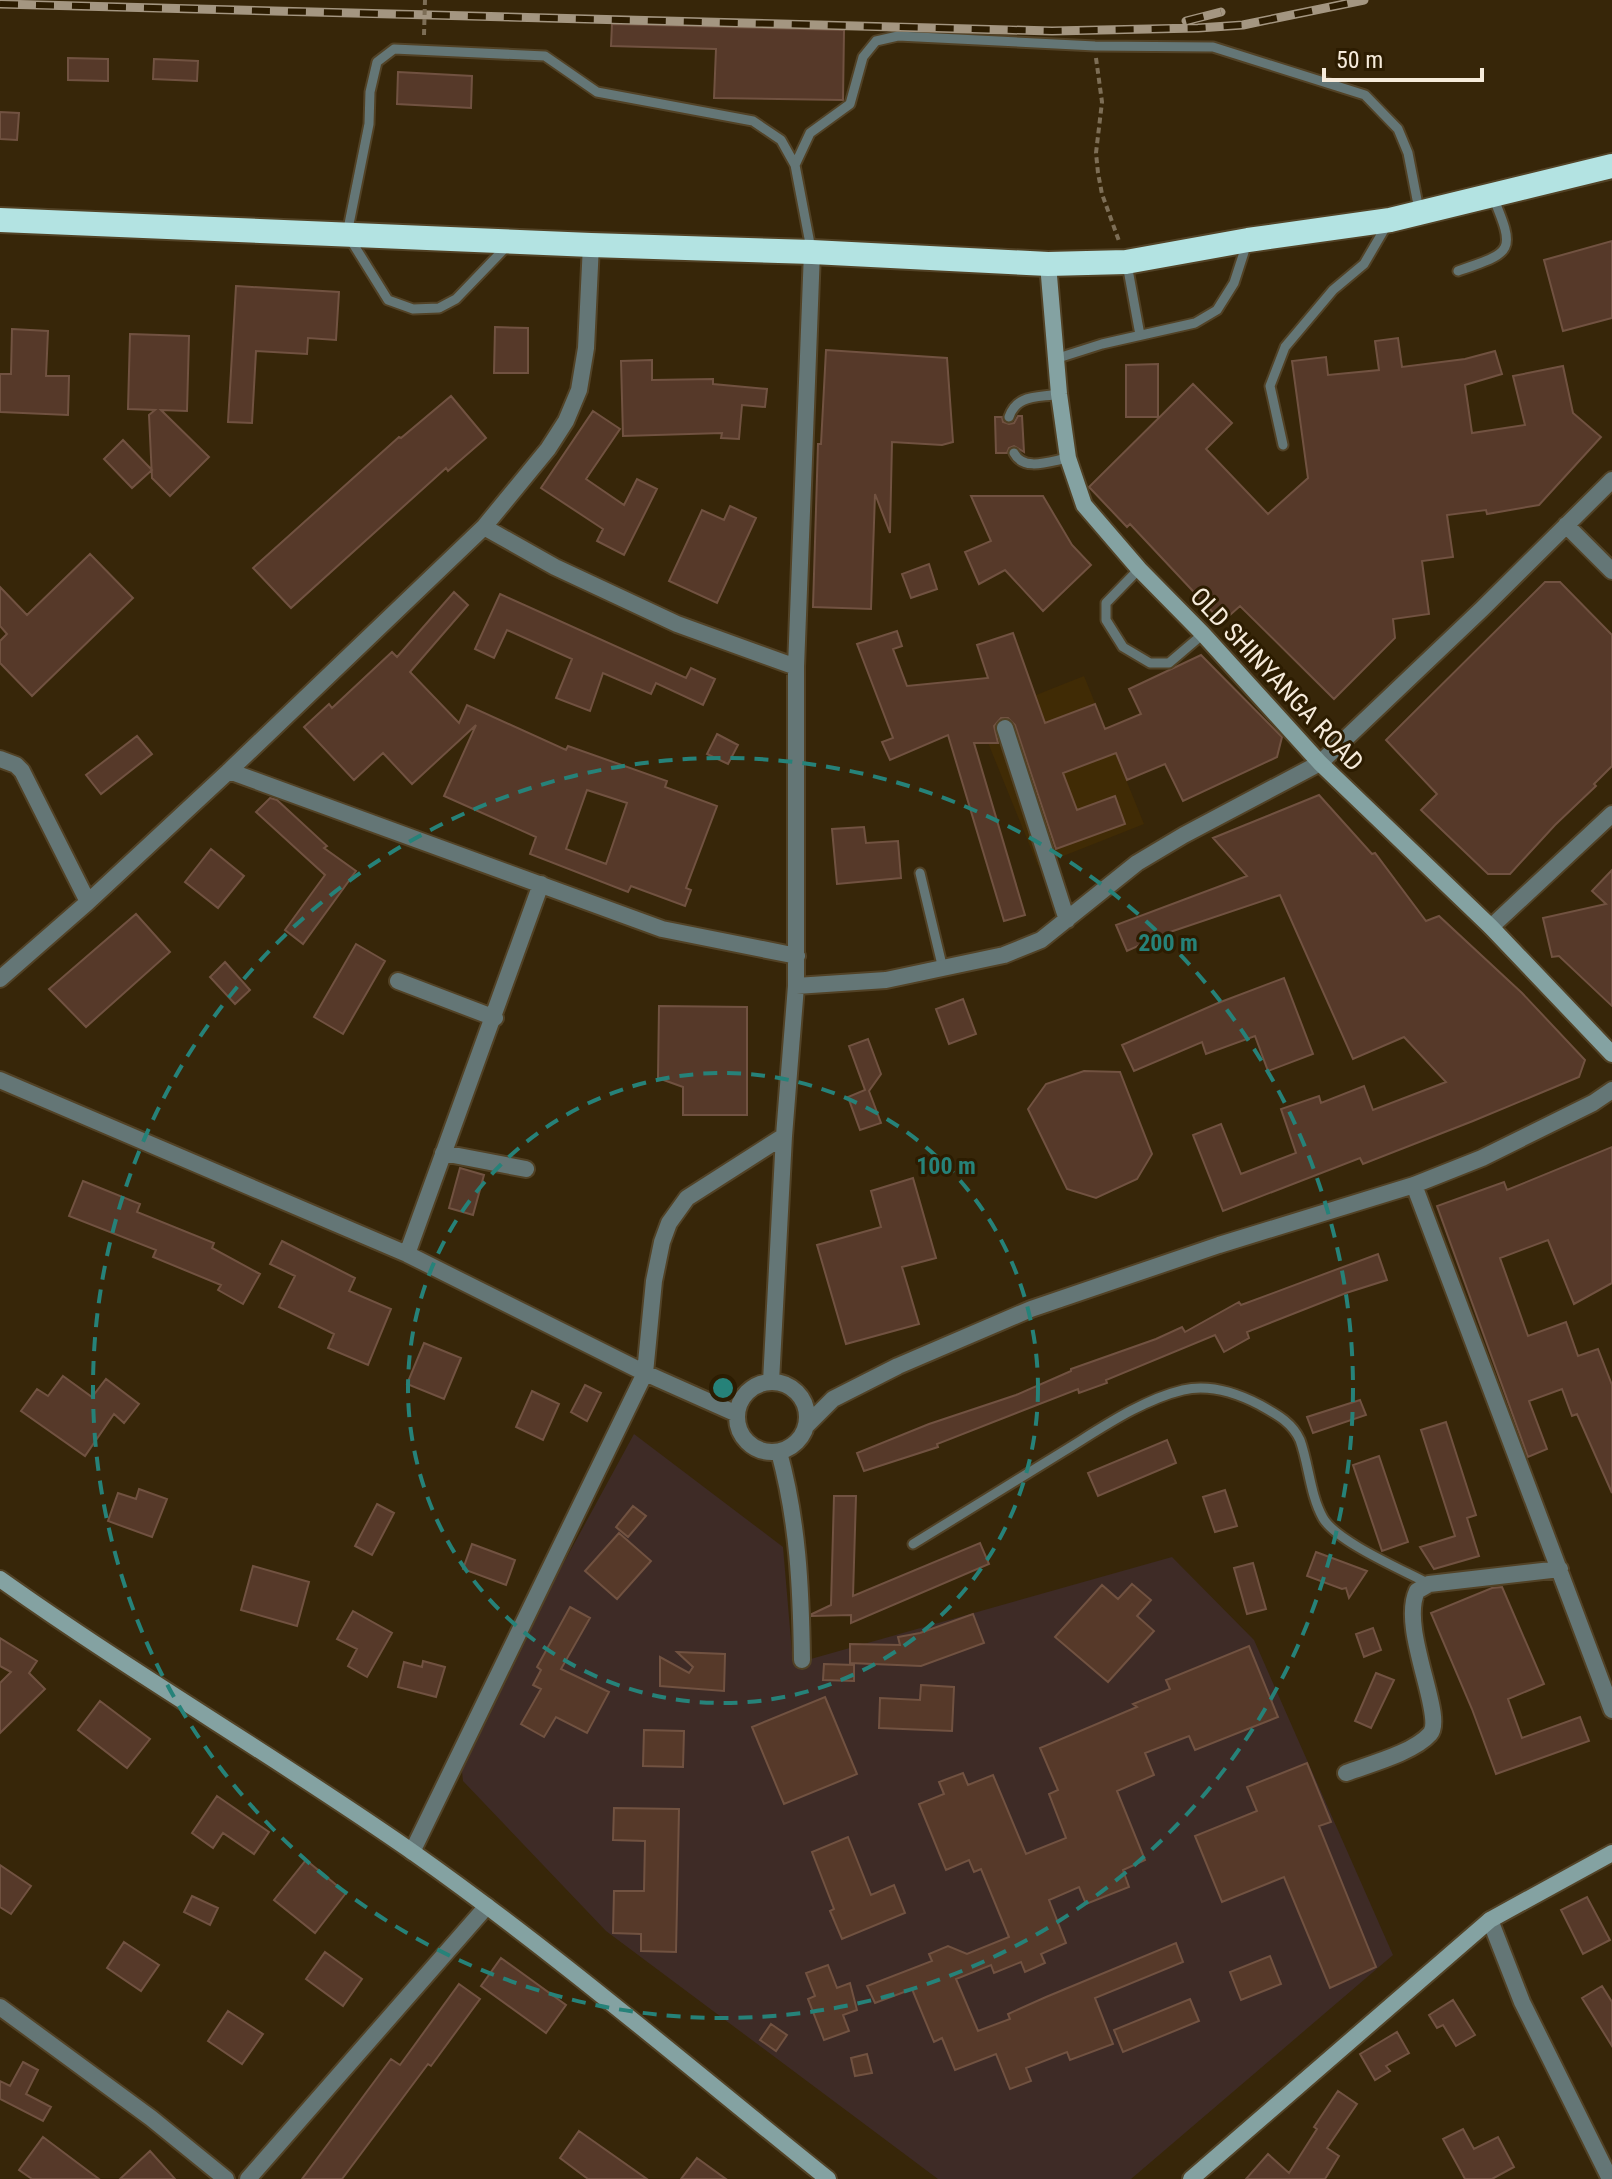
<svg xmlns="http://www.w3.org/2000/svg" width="1612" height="2179" viewBox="0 0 1612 2179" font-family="'Roboto Condensed',sans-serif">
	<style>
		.built { fill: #402b05 }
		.medical { fill: #3e2b26 }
		.building { fill: #563929; stroke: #715241; stroke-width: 2; fill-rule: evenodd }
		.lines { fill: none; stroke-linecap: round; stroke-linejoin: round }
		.lane-casing { stroke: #524226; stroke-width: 13 }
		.street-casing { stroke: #524226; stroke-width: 20 }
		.secondary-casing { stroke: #524226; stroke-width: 20 }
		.highway-casing { stroke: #524226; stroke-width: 28 }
		.path { stroke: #7d6e56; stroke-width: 4; stroke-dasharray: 6 4; stroke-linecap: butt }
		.lane { stroke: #647676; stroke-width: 9 }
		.street { stroke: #647676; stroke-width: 16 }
		.secondary { stroke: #84a2a2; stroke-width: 16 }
		.highway { stroke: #b3e3e2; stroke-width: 24 }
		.rail-casing { stroke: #a49681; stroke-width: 9 }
		.rail { stroke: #2c1c01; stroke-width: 6; stroke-dasharray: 18; stroke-linecap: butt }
		.path-bridge { stroke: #7d6e56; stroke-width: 4; stroke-dasharray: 6 4; stroke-linecap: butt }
		.ring { fill: none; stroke: #268279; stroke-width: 4; stroke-dasharray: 14 10 }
		.labels { text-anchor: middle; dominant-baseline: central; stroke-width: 6; stroke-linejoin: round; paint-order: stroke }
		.street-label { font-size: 26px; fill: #f6ebdb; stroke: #2c1c01 }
		.centre { fill: #268279; stroke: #2c1c01; stroke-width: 4 }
		.ring-label { font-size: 24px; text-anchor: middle; font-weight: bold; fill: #268279; stroke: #2c1c01; stroke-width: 6; stroke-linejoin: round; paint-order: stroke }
	</style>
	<rect width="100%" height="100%" fill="#372609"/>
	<!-- built -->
	<path class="built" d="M1084,676L1144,824L1038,866L978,718Z"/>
	<!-- medical -->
	<path class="medical" d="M634,1434L783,1547L793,1664L1172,1557L1254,1640L1393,1955L1131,2179H938L606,1931L463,1781L460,1753Z"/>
	<!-- building -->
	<path class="building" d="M612,24L844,30L843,100L714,98L716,49L611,46Z
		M68,58L108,59V81L68,80Z
		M154,59L198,61L197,81L153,79Z
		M398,72L472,76L471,108L397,104Z
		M0,112L19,113L17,140L0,139Z
		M1612,241V318L1563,331L1544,260Z
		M236,286L339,292L336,340L308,338L307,354L256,351L252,423L228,422Z
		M495,327L528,328V373H494Z
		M12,329L48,331L46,376H69L68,415L0,412V374H11Z
		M130,334L189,336L187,411L161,410L209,457L170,496L152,478L149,415L155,410L128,409Z
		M1398,338L1402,367L1465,359L1495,351L1502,374L1465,385L1472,433L1525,425L1513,376L1563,366L1573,413L1601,437L1539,505L1487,514L1486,510L1447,515L1453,557L1422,561L1429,614L1393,619L1395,638L1334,699L1240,606L1222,622L1130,524L1127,527L1089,487L1193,384L1232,423L1206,449L1268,514L1308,478L1292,361L1326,357L1328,375L1379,370L1375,341Z
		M826,350L947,358L953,442L942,445L892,442L890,533L875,494L871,609L813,607L818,444H821Z
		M652,360V380L713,379V384L767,389L765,407L742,405L739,439L721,438L722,433L623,436L621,361Z
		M1158,364V417H1126V365Z
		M451,396L486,438L448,471L446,468L291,608L253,568L399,437L401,438Z
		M593,411L620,429L586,479L624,505L637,479L657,489L624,555L597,541L603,529L541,488Z
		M1018,416H1022L1024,452L1014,446L1009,448L1007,453H996L995,417H1002L1003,422L1009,424L1014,423Z
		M123,440L152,470L132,488L104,459Z
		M971,496H1043L1072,545L1091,565L1043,611L1005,570L979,584L965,552L991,541Z
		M730,506L756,518L717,603L669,581L702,510L724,520Z
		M90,554L133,598L32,696L0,663V641L7,634L0,626V587L27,615Z
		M929,564L937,589L911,598L902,574Z
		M1545,582H1560L1612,635V766L1594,784L1596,786L1555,825L1510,874H1488L1421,810L1437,794L1386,740Z
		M454,592L468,605L410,672L459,723L467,705L566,750L568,746L667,781L665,787L717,806L686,888L691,890L685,906L631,886L628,892L530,854L536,837L444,796L476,725L412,784L383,753L354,780L304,727L329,704L332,708L392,652L397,657ZM587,790L627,803L606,864L566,849Z
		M500,594L686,678L691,668L715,679L703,705L656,683L651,694L603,673L590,711L556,698L572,659L507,630L494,658L475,649Z
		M897,631L902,646L893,649L907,686L988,678L977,645L1013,633L1045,723L1095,704L1105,729L1141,714L1129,689L1201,655L1282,737L1277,757L1183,801L1165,764L1127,780L1116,753L1063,773L1077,810L1115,796L1125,824L1056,849L1015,725L1008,718H1001L994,726L998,743H974L1025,915L1004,921L948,735L890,760L882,742L893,738L857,644Z
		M717,734L738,745L728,764L707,754Z
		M137,736L152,754L101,794L86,775Z
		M1319,795L1372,854L1375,853L1426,921L1439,916L1522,993L1585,1060L1579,1077L1473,1121L1363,1164L1360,1158L1223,1211L1193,1135L1221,1124L1241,1174L1296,1153L1281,1109L1319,1096L1321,1103L1364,1086L1373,1110L1446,1082L1404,1037L1353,1059L1280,895L1167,933L1127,951L1116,925L1247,876L1213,838Z
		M270,798L277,800L327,846L324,848L356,871L303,944L285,930L325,875L256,812Z
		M864,827L866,843L898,841L901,878L837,884L832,829Z
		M211,849L244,876L218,908L185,882Z
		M1612,870V1006L1559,956L1552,957L1543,918L1606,904L1592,891Z
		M136,914L170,952L86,1027L49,989Z
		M356,944L385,961L343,1034L314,1017Z
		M225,962L250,990L235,1004L210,977Z
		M1284,978L1313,1054L1268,1071L1255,1036L1206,1054L1202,1042L1134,1071L1122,1045L1218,1003Z
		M963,999L976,1034L949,1044L936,1009Z
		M659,1006L747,1007V1115H683V1087L658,1078Z
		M868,1039L881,1074L869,1091L881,1123L860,1130L848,1097L865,1090L849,1046Z
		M1084,1071L1120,1072L1152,1154L1137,1179L1096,1198L1067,1189L1028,1109L1046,1084Z
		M1612,1147V1283L1574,1304L1548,1240L1500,1258L1528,1336L1566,1322L1578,1356L1598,1349L1612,1385V1493L1577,1414L1572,1416L1562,1389L1529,1401L1547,1449L1528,1457L1437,1206L1504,1182L1507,1190Z
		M460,1168L484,1175L473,1215L449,1208Z
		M913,1178L936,1258L902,1267L919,1324L846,1344L817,1245L881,1227L871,1191Z
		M83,1181L140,1204L137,1212L214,1243L212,1248L260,1274L243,1304L218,1290L221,1285L153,1257L156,1250L69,1216Z
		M282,1241L355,1278L349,1291L391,1309L368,1365L328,1348L334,1334L279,1307L295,1276L270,1264Z
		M1378,1254L1387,1280L1346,1293L1247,1332L1249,1338L1224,1352L1215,1335L1106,1380L1107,1383L1079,1393L1078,1389L937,1444L938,1447L864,1471L857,1453L929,1424L1016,1395L1071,1371V1369L1156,1339L1182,1327L1185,1332L1239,1302L1241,1305Z
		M424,1343L461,1358L444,1399L407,1384Z
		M63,1376L92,1397L106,1379L139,1404L124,1423L114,1414L85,1456L21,1411L37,1389L48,1396Z
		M585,1385L601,1393L587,1421L571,1412Z
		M532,1391L559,1404L543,1440L516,1427Z
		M1360,1400L1366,1415L1313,1433L1307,1417Z
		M1446,1422L1476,1515L1467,1518L1479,1556L1434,1569L1420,1547L1455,1536L1421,1430Z
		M1167,1440L1176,1463L1098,1496L1088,1473Z
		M1379,1456L1408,1542L1382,1551L1353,1465Z
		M139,1489L167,1499L152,1537L108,1521L118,1493L136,1499Z
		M1225,1490L1237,1526L1215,1532L1203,1497Z
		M834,1496H856L853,1596L980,1543L989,1564L851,1623V1615L812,1616V1614L831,1605Z
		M377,1504L394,1513L372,1555L355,1546Z
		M633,1506L646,1516L628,1537L616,1527Z
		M619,1533L651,1561L617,1599L585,1571Z
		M472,1544L515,1560L506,1585L463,1569Z
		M1316,1552L1367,1571L1349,1598L1346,1588L1342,1589L1307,1576Z
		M1253,1563L1266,1609L1247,1614L1234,1568Z
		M253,1566L309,1582L297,1626L241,1610Z
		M1132,1584L1151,1600L1137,1616L1154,1631L1108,1682L1055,1637L1102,1585L1118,1599Z
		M1502,1587L1544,1684L1508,1699L1522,1738L1580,1717L1589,1741L1496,1774L1472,1709L1431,1613L1492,1588Z
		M570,1607L590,1618L561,1669L609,1692L587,1733L556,1717L544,1737L521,1724L541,1689L533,1685L541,1670L537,1667Z
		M353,1611L392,1633L367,1677L348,1666L357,1649L337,1639Z
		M973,1614L984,1643L921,1666L850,1663V1644L900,1645L898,1637L920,1633Z
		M1373,1628L1381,1650L1364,1657L1356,1634Z
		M0,1638L37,1661L29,1673L45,1689L0,1733V1683L11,1672L0,1666Z
		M1249,1646L1278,1717L1195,1750L1189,1736L1145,1753L1154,1775L1117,1791L1145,1860L1123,1870L1129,1887L1086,1904L1079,1887L1049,1900L1066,1943L1041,1954L1045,1963L1025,1972L1021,1962L994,1973L991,1965L956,1979L978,2031L1010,2019L1008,2014L1046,1997L1176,1943L1183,1962L1095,1998L1113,2044L1070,2060L1067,2052L1026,2068L1031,2081L1010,2089L996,2054L955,2070L942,2038L934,2042L912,1989L875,2003L867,1986L932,1961L929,1954L948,1946L967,1954L1009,1937L981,1869L974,1872L969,1860L946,1870L919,1804L944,1794L939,1782L963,1773L968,1785L993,1775L1026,1854L1066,1838L1049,1794L1058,1790L1040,1748L1137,1707L1133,1704L1170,1689L1166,1680Z
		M677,1652L725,1654L724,1691L660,1686V1657L689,1673L693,1667Z
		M423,1661L445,1667L436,1697L398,1687L404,1662L422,1667Z
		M824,1664L854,1665V1681L823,1680Z
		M1376,1673L1394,1680L1371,1728L1355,1721Z
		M921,1685L954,1687L952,1731L879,1728L880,1698L920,1700Z
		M825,1697L857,1774L784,1804L752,1727Z
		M100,1701L150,1739L127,1768L78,1730Z
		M644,1730L684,1731L683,1767L643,1766Z
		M1307,1763L1331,1822L1319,1826L1376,1967L1330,1988L1284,1877L1222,1902L1195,1836L1257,1811L1247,1787Z
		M217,1796L269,1832L254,1854L223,1833L213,1848L192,1833Z
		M614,1808L679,1809L676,1952L641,1951V1934L613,1933L614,1891H644L645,1841L613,1840Z
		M848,1837L871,1895L894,1885L905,1913L842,1939L830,1911L834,1909L812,1852Z
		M306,1860L346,1893L315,1933L274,1900Z
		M0,1865L31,1886L11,1914L0,1907Z
		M192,1896L218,1908L210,1925L184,1912Z
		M1587,1897L1610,1940L1583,1954L1561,1910Z
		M124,1942L159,1965L141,1991L107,1968Z
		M325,1952L362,1979L343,2006L306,1979Z
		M1270,1956L1281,1984L1241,2000L1230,1972Z
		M501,1958L566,2005L546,2033L481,1986Z
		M828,1965L837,1988L850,1983L857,2010L843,2015L849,2031L824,2040L808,1999L815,1996L806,1973Z
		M459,1984L480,1999L431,2066L428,2064L342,2179H302L391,2059L400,2065Z
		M1602,1986L1612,2002V2046L1582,1998Z
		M1190,1999L1199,2021L1123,2052L1114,2030Z
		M1453,2000L1475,2035L1456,2046L1443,2025L1437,2028L1429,2015Z
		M228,2011L263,2034L242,2064L208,2041Z
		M771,2024L787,2035L776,2051L760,2040Z
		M1397,2032L1409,2053L1386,2066L1390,2071L1375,2080L1360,2054Z
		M867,2054L872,2073L855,2076L851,2058Z
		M23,2062L38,2070L26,2094L51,2107L43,2121L0,2099V2081L10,2086Z
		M1338,2091L1357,2104L1327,2148L1339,2156L1325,2179H1246L1268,2154L1289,2173L1317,2129L1314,2127Z
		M1463,2129L1474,2149L1498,2137L1514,2167L1492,2179H1465L1443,2139Z
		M579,2131L647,2179H588L560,2158Z
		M43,2137L99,2179H32L19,2170Z
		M150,2151L175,2179H120Z
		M697,2158L726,2179H681Z"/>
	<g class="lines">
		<!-- lane casing -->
		<g class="lane-casing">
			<path id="lane" d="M795,165L810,133L850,104L863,57L876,41L898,36L1095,46L1213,47L1365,95L1398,129L1408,153L1419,210
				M508,245L456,299L439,308L413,309L388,300L347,234L369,124L370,92L377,62L394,49L545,56L597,92L753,121L781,140L795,165L811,249
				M1127,264L1140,335
				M1458,271C1513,252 1516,252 1493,197
				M1055,359L1102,344L1195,323L1217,310L1234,283L1247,243
				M1009,417C1017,394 1037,398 1059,394
				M1283,445L1270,386L1285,347L1333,290L1364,264L1388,223
				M1014,453C1024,472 1050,461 1068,458
				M1139,569L1106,603V620L1123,647L1150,663H1169L1203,634
				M920,873L943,969
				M913,1544C963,1513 1014,1482 1064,1451C1100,1429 1141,1400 1183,1390C1209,1384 1237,1393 1260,1405C1276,1414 1292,1422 1300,1440C1309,1465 1310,1495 1323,1518C1337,1542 1403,1570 1429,1584"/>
		</g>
		<!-- street casing -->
		<g class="street-casing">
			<path id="street" d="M1566,525L1612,571
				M484,527L555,567L677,624L796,667
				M1005,728L1067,920
				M0,759L16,765L22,771L88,902
				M229,771L662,929L797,956
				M1491,927L1612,814
				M0,979L88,902L229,771L484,527L548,449L566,421L579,390L586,348L591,245
				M398,981L495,1018
				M796,986L886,980L1004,955L1041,940L1137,863L1184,835L1320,763L1482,609L1612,480
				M0,1080L407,1254L645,1373L737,1414
				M443,1153L526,1169
				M1414,1185L1612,1710
				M407,1254L541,884
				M737 1417a35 35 0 1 1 70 0a35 35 0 1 1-70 0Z
				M771,1382L784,1136L796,986V667L812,252
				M807,1425L833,1399L898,1366L1031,1309L1219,1245L1414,1185L1482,1158L1593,1103L1612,1090
				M779,1452C798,1521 801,1588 802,1660
				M1346,1773C1370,1764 1413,1753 1430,1734C1446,1717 1399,1629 1417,1591L1429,1584L1560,1569
				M412,1852L645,1373L654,1281L662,1242L669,1223L687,1198L784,1136
				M1490,1920L1522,2002L1610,2179
				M0,2007L151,2118L226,2179
				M248,2179L487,1906"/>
		</g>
		<!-- secondary casing -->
		<g class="secondary-casing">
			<path id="secondary" d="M1048,264L1059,394L1068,458L1084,505L1139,569L1203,634L1320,763L1491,927L1612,1054
				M0,1579C135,1675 278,1758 414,1853C557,1954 691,2069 828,2179
				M1191,2179L1490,1920L1612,1853"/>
		</g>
		<!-- highway casing -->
		<g class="highway-casing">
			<path id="highway" d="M0,220L591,245L812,252L1048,264L1126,262L1248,240L1390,220L1612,166"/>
		</g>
		<!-- path -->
		<path class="path" d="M1096,58L1102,102L1096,153L1098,173L1102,194L1119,241"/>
		<!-- lane -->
		<use href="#lane" class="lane"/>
		<!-- street -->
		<use href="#street" class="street"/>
		<!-- secondary -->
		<use href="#secondary" class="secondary"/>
		<!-- highway -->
		<use href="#highway" class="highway"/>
		<!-- rail casing -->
		<g class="rail-casing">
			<path id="rail" d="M0,4L1052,31L1198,28L1243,25L1364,0
				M1186,21L1221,12"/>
		</g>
		<!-- rail -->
		<use href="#rail" class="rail"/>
		<!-- path-bridge -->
		<path class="path-bridge" d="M424,35L425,0"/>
	</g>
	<!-- distance rings -->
	<g class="ring">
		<circle cx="723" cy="1388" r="315"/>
		<circle cx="723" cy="1388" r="630"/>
	</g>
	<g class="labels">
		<!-- street labels -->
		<g class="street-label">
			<text transform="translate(1277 679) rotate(47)">OLD SHINYANGA ROAD</text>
		</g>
	</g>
	<circle cx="723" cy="1388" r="12" class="centre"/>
	<g class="ring-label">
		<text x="1168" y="951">200 m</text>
		<text x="946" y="1174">100 m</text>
	</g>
	<!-- scale -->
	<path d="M1324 68v12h158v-12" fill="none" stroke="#f6ebdb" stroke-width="4"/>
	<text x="1336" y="68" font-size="24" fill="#f6ebdb" stroke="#2c1c01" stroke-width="6" paint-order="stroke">50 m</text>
</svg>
